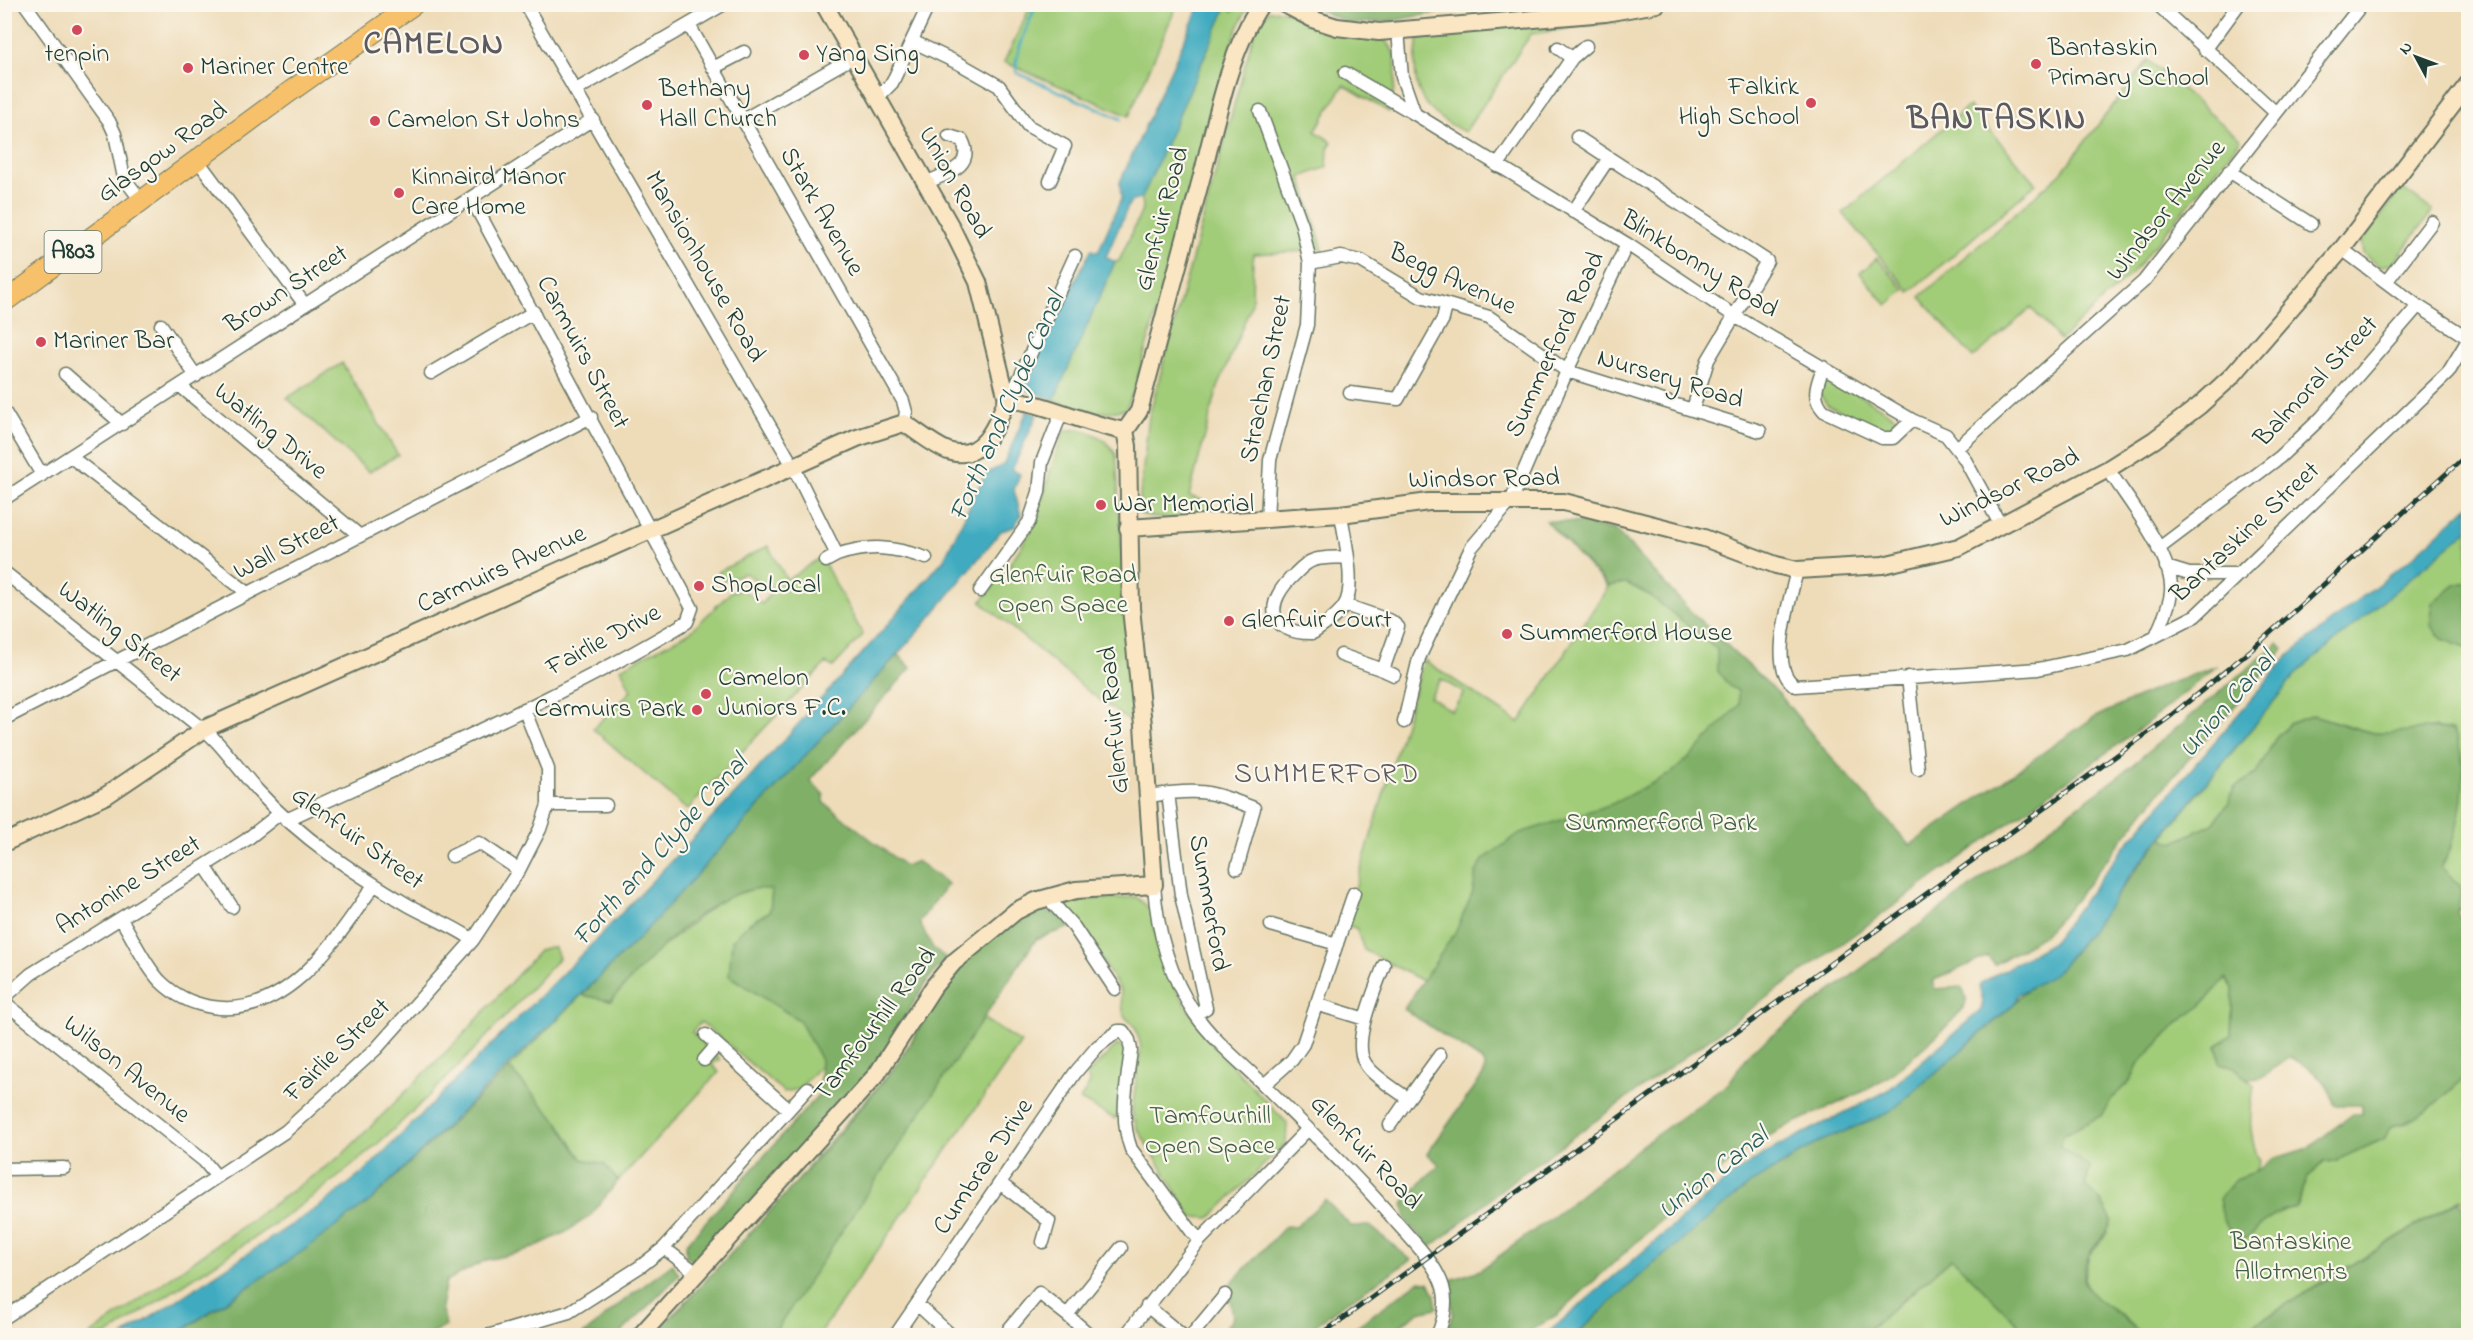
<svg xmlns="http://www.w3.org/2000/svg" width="2473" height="1340" viewBox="0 0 2473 1340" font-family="'Indie Flower',sans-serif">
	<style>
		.green { fill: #a1cc78; stroke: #608456; stroke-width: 1.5; fill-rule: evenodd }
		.forest { fill: #80b068; stroke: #50764e; stroke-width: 1.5 }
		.water { fill: #41abc0; stroke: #30747a; stroke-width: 1.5 }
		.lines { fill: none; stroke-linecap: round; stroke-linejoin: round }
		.stream { stroke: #41abc0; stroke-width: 3 }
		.street-casing { stroke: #677563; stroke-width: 15 }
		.secondary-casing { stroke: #677563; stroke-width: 20 }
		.primary-casing { stroke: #677563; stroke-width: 22 }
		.street { stroke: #fff; stroke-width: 12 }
		.secondary { stroke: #fbe6c4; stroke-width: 16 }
		.primary { stroke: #f6c16b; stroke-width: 20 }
		.rail-casing { stroke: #1f3d34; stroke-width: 5 }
		.rail { stroke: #fbf7ec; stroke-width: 3; stroke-dasharray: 9; stroke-linecap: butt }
		.poi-dot { fill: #d1495b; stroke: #fbf7ec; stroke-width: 2 }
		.labels { text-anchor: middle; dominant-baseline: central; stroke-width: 4.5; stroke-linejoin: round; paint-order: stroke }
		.shield { fill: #fbf7ec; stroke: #61756b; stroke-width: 1.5 }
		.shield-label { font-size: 24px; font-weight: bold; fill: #1f3d34 }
		.poi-label { font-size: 26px; fill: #1f3d34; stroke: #fbf7ec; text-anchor: start }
		.street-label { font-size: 26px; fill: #1f3d34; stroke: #fbf7ec }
		.park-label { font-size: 26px; fill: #406145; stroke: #fbf7ec }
		.water-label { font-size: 27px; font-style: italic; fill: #295e5e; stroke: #fbf7ec }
		.quarter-label { font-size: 28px; letter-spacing: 1.5px; fill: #5c5a5f; stroke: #fbf7ec }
		.district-label { font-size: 32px; font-weight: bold; letter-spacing: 1.5px; fill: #5c5a5f; stroke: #fbf7ec }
	</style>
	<rect width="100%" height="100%" fill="#fbf7ec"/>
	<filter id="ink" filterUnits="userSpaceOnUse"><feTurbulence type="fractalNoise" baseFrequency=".0167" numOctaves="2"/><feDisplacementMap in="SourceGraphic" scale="12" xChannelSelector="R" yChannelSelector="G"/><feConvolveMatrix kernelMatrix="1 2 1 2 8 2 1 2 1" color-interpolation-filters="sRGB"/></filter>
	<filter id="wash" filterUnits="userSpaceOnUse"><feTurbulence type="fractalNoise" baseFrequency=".008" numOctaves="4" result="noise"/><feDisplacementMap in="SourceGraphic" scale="24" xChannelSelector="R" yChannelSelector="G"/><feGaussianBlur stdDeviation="1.35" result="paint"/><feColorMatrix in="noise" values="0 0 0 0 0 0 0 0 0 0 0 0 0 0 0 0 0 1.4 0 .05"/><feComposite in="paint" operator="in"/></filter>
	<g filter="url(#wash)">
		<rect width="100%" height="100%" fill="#eedcb9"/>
		<!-- green -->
		<path class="green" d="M1031,5H1177L1129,116L1004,62Z
			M1237,5H1248L1233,40L1134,391L1125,409C1098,417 1079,409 1054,400L1115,262L1119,261L1143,208L1142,198L1226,8L1233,11Z
			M1279,10L1382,38C1404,51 1394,92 1389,112L1344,85L1315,131L1332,142L1328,148L1327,167L1301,177L1323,250L1253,254L1252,303L1217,390L1189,496L1208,502L1206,518C1182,519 1160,522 1138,513L1149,416L1256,25L1269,11Z
			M1657,15L1531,34L1465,132C1420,111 1409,89 1418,40L1425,36L1524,24Z
			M2148,60L2241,140L2133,272L2060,340L2031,308L1973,358L1920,297L2061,173Z
			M1969,106L2036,184L1910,292L1843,213Z
			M2402,188L2433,211L2393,263L2380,267L2363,253L2361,242Z
			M1877,258L1905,290L1887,305L1860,273Z
			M342,363L398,455L369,472L287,398Z
			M1826,374L1897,418L1893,426L1881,430L1827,405L1819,393Z
			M1078,429C1094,432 1108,441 1116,455L1133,724L1088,691L981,602C1002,574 1025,547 1037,515C1047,486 1052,458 1065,431Z
			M1546,521L1581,523L1615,530L1688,609L1779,694L1827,753L1427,1154L1484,1074L1485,1066L1481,1060L1404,1009L1423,981L1364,950L1356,928L1344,925L1424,660L1519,723L1608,587ZM1441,679L1464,693L1452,711L1430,697Z
			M2468,530V582L2455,585L2463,646L2468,649V901L2457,912L2459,901L2441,867L2451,849L2436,727L2402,734L2373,733L2313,715L2289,724L2277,736L2256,774L2235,787L2229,802L2213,824L2173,843L2162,838L2298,672Z
			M768,546L787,580L821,557L863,635L833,667L826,663L687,810L593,729L631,691L621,668L690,632L732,591L743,590L762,604L773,590L745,573L722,581L718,572Z
			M760,887L772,889L770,911L748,924L729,976L799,1020L821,1060V1065L799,1089L784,1092L701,1022L692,1032L720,1060L711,1064L719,1072L618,1181L604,1164L582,1159L558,1122L509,1068L582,995L611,1001L649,958L708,910L724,898Z
			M1136,897L1152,910C1160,999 1228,1062 1287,1123L1286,1143L1210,1218L1192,1217L1137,1128L1132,1111L1141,1046L1135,1027L1124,1016L1120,990L1096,950L1061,905L1073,900Z
			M1036,939L982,1018L1021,1043L819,1335H728L808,1166L895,1067L953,975Z
			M549,947L555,948L559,958C494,1029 428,1102 354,1164C277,1228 189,1278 108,1335H90L342,1155L463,1035L540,950Z
			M2226,978L2233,988L2231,1035L2217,1046L2220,1063L2234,1067L2254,1085C2250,1113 2247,1135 2260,1161L2255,1172L2236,1179L2248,1238C2263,1222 2274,1211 2296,1207L2307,1179L2323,1162L2334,1161L2384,1139L2391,1126L2408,1123L2468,1074V1208L2460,1199L2236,1335H2143L2120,1314L2092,1297L2084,1278L2089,1255L2108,1233L2101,1201L2085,1186L2090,1168L2060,1146L2063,1135L2101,1115L2111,1100L2132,1078L2138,1064L2179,1022L2199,1008Z
			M1117,1045L1126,1050L1122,1102L1115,1119L1080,1100L1090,1084L1087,1075Z
			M1952,1258L2029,1335L1862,1336Z"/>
		<!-- forest -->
		<path class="forest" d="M1307,5H1467L1463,8L1396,20L1352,24Z
			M1546,521L1581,523L1615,530L1688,609L1779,694L1827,753L1910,845L2093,718L2160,687L2217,666L2142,727L1512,1181L1431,1247L1407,1223L1403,1204L1426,1177L1440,1165L1427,1154L1484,1074L1485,1066L1481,1060L1404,1009L1456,931L1473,892L1476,872L1484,859L1520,833L1612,804L1670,774L1692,755L1739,705L1738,691L1729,686L1717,670V650L1709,642L1649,595L1626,583L1608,586Z
			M2468,582V649L2442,639L2430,625L2433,603L2455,585Z
			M2278,643L2284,649L2154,799L2068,909L2044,935L1994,965L1988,956L1932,981L1935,989L1961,987C1964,993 1968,998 1965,1004C1960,1018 1892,1076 1877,1084C1835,1108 1787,1121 1747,1150C1680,1200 1619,1258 1557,1315L1523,1335L1445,1336L1453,1313L1448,1281L1480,1270L1563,1209L1645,1143L1728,1084L1751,1051L2120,775Z
			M898,654L911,668L810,780L824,795V803L905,866L917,861L948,884L919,922L933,948L946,958L927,981L871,1073L695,1263L686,1256V1244L819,1094L821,1060L799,1020L729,976L732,940L748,924L770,911L772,890C720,877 643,965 611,1001L582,995L639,938Z
			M2313,715C2329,719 2364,733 2377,733C2403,734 2427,725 2452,730C2473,763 2461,833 2441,867L2462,888L2457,912L2468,929V1074C2446,1095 2422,1121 2391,1126L2384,1139L2334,1161L2323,1162L2307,1179L2296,1207C2274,1211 2263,1222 2248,1238L2233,1237L2224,1221L2219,1199L2236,1179L2255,1172L2273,1159L2308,1148L2353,1114H2362V1105H2334C2331,1081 2309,1068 2291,1057L2260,1078L2248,1079L2234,1067L2220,1063L2217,1046L2231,1035L2233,988L2226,978L2199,1008L2179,1022L2138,1064L2132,1078L2111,1100L2101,1116L2063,1135L2061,1146L2090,1168L2085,1186L2101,1201L2112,1220C2107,1238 2096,1241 2089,1255C2073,1288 2097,1298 2118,1314C2127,1320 2134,1329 2143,1335H2029L1952,1258L1862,1335L1575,1336L1645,1271L1751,1183L1819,1142L1890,1112L2014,1005C2023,985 2048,982 2063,965C2098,925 2126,879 2162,838L2173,843L2213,824L2229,802L2235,787L2256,774L2277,736L2289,724Z
			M1040,909L1058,915L1071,927L1036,939L773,1335L653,1336C735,1250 819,1161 893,1069C917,1040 930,1001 955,973C979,947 1005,918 1040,909Z
			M509,1068L558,1122L582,1159L604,1164L618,1181L591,1215L566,1232L526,1251L486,1260L446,1281L441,1307L446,1326L426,1335L174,1336L300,1253L370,1201Z
			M1325,1200L1351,1226H1370L1411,1260L1342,1305L1303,1335L1219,1336L1233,1318L1228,1286L1286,1226L1295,1227Z
			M2458,1201L2468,1213V1335H2236Z
			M673,1264L679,1275L619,1335H583L627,1298Z
			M1419,1281L1429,1282L1435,1295L1437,1308L1419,1312L1387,1335H1345Z"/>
		<!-- water -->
		<path class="water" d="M1200,5H1219L1226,8L1142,198L1130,202L1106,257L1115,262L1054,400L1027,390L1033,365L1091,250L1098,252L1121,199L1120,182Z
			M1027,411L1037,415L1012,470L1020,474L1014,490L1021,515L1014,527L1001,531L924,625L639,938L370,1201L300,1253L174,1335H124L323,1204L366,1170L591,945L736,793L876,638L944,559L985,474L1003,465Z
			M2468,506V530L2298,672L2130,875L2103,915L2061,967L2050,977L2018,994L2014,1004L1890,1112L1819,1142L1751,1183L1645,1271L1575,1335H1545L1734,1174L1765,1153L1887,1091L1981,1010L1983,1001L1979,987L1981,983L2053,942L2121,851L2288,656L2410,559Z"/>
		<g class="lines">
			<!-- stream -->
			<path class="stream" d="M1036,4C1031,20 1011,59 1017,73L1121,119"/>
		</g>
	</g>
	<g filter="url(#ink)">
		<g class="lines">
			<!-- street casing -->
			<g class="street-casing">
				<path id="street" d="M25,4L109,121L115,134L124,178L143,203
					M525,4L793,466L837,555L826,561
					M2157,4L2276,113
					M689,25L903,401L906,412L904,423
					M1398,31L1402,77L1415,114L1627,244L1733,315L1912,420L1946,435L1964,458L2001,526
					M912,41L962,65L999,86L1028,126L1065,146L1050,181
					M1558,48L1572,58
					M2205,50L2239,4
					M713,68L744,52
					M1345,73L1415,114
					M576,90L724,4
					M878,97L892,83L929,4
					M1260,111L1302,225L1310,263L1307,325L1270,460L1267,521
					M743,120L855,56
					M1577,137L1767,261L1708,360L1693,409
					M199,162L305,305
					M1497,166L1572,58L1586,46
					M2229,171L2311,224
					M925,183C945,174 976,167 962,140L949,136
					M1573,212L1609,158
					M2342,249L2418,306L2468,338
					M1310,263L1341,257L1361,261L1421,297L1489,317L1567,371L1760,431
					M2386,282L2432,222
					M161,325L196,376
					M1823,367C1818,384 1810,396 1824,411L1882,438H1893L1912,420
					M431,373L534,312
					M65,374L122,424
					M180,386L360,536
					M1350,393L1398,399L1443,319L1446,306
					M1007,399L1015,388L1075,256
					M4,411L42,475
					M1957,448L2144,281L2362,4
					M71,457L248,593
					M2108,469C2127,499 2174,556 2171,592C2170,607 2161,623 2156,636
					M4,499L593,119
					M1341,514C1344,536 1357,587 1344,606C1337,617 1324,625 1313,633C1266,634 1264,602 1295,574C1300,569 1306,562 1314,560C1323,557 1337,558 1347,557
					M2158,549L2280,457L2322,417L2418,306
					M837,555C870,544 894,547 926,558
					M2166,567L2189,574H2240
					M1797,570C1791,598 1766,670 1796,686L2038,669L2128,650L2156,636L2195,616L2448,373L2468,340
					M4,572L196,724C213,732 243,775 258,791C301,838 354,873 408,905C429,917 454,926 473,940
					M980,591L1029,522L1039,492L1042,462L1061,414
					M1341,655L1383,670L1398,627L1391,621L1345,605
					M1383,670L1394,675
					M1908,677L1918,769
					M4,719L591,417
					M1404,722L1419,658L1448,596L1471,548L1511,501L1567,371L1627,244
					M1168,793L1181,895L1206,1008L1196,1014
					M1148,796C1199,788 1207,790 1254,808L1237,868
					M548,805H606
					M286,820C421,757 559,699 687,622L692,608L471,198
					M452,856L479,843L519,870
					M205,866L232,907
					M1154,885C1157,931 1169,975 1195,1014C1213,1040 1239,1061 1262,1083C1308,1129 1356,1175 1398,1224C1414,1242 1436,1264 1443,1287C1448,1304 1444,1320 1437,1336
					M1047,897L1074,927L1115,989
					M121,919C133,938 144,964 160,981C174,995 193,1004 212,1007C288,1019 337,938 374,885
					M1271,925L1337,944
					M1384,965C1376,988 1351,1041 1365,1063C1373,1077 1396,1089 1408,1099L1390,1125
					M4,998L31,974L246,840L279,814
					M4,1002L204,1161L217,1177
					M1316,1004L1365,1019
					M706,1035L788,1109
					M704,1060L717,1045
					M1264,1085L1292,1060L1303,1044L1354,893
					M1408,1099L1440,1055
					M4,1169L64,1168
					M1000,1183L1049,1221L1043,1242
					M664,1248L698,1274
					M917,1304L952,1336
					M1147,1306L1183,1336
					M4,1318L286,1131L376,1049L473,940L519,870L540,829L548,805V769L524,709
					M487,1336L569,1312L641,1266L664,1248L808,1088
					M895,1336L1075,1073L1097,1047L1118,1031H1123L1129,1040L1131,1050C1127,1083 1119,1117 1131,1149L1192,1232L1200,1240
					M1017,1336L1009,1329L1039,1293L1067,1315
					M1091,1336L1067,1315L1121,1248
					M1125,1336L1200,1240L1308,1129
					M1191,1336L1225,1295"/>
			</g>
			<!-- secondary casing -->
			<g class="secondary-casing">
				<path id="secondary" d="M824,4L951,227L978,282L1007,399
					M1284,4L1315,20L1337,27L1379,32L1605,13L1657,4
					M1007,399C1047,403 1084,424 1125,431
					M1128,528L1341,514L1429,502H1564L1704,538L1776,565L1797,570L1883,565L1959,547L2108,469L2154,440L2199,406L2232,376L2342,249L2468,84
					M4,843L107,795L206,728L857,438L904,423C918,432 933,445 948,451C983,463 997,424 1007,399
					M640,1336L877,1074L934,986L954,962L1016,911L1036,901L1076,890L1154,885L1143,725L1131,608L1128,446L1125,431L1139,411C1160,330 1182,249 1204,168C1217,116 1231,48 1261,4"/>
			</g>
			<!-- primary casing -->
			<g class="primary-casing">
				<path id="primary" d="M4,302L288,93L414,4"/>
			</g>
			<!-- street -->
			<use href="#street" class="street"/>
			<!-- secondary -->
			<use href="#secondary" class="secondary"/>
			<!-- primary -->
			<use href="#primary" class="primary"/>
			<!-- rail casing -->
			<g class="rail-casing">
				<path id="rail" d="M1319,1336L2168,718L2250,651L2468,454"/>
			</g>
			<!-- rail -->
			<use href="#rail" class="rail"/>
		</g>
	</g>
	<!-- markers -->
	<g class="poi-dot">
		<circle cx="77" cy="30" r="6"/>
		<circle cx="804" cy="55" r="6"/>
		<circle cx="2036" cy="64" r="6"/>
		<circle cx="188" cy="68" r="6"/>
		<circle cx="1811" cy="103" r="6"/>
		<circle cx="647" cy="105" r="6"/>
		<circle cx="375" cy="121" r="6"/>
		<circle cx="399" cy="193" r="6"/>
		<circle cx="41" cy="342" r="6"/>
		<circle cx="1101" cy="505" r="6"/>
		<circle cx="699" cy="586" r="6"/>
		<circle cx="1229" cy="621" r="6"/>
		<circle cx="1507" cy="634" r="6"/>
		<circle cx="706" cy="694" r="6"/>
		<circle cx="697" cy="710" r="6"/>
	</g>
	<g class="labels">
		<!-- shield labels -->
		<rect class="shield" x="44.5" y="231" width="57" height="42" rx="4.5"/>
		<g class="shield-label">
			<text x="73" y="252">A803</text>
		</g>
		<!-- poi labels -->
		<g class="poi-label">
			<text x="2048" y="49">Bantaskin<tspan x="2048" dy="30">Primary School</tspan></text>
			<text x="77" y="55" text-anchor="middle">tenpin</text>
			<text x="816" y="55">Yang Sing</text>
			<text x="200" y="68">Mariner Centre</text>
			<text x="1799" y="88" text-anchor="end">Falkirk<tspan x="1799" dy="30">High School</tspan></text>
			<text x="659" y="90">Bethany<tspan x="659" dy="30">Hall Church</tspan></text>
			<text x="387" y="121">Camelon St Johns</text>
			<text x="411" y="178">Kinnaird Manor<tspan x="411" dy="30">Care Home</tspan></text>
			<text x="53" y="342">Mariner Bar</text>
			<text x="1113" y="505">War Memorial</text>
			<text x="711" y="586">ShopLocal</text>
			<text x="1241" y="621">Glenfuir Court</text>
			<text x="1519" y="634">Summerford House</text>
			<text x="718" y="679">Camelon<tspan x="718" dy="30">Juniors F.C.</tspan></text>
			<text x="685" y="710" text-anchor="end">Carmuirs Park</text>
		</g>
		<!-- street labels -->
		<g class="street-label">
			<text transform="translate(163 153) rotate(-36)">Glasgow Road</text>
			<text transform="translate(954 183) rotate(61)">Union Road</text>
			<text transform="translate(2167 211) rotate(-51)">Windsor Avenue</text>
			<text transform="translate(821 212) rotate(60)">Stark Avenue</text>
			<text transform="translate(1163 219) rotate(-75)">Glenfuir Road</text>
			<text transform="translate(1699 265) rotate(32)">Blinkbonny Road</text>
			<text transform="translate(704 267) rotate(60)">Mansionhouse Road</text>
			<text transform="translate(1452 280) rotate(25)">Begg Avenue</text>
			<text transform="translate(287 290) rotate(-33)">Brown Street</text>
			<text transform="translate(1556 345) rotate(-65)">Summerford Road</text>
			<text transform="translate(582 353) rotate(62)">Carmuirs Street</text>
			<text transform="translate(1267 379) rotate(-78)">Strachan Street</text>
			<text transform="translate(1670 380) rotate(17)">Nursery Road</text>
			<text transform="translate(2317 382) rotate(-47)">Balmoral Street</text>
			<text transform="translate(270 432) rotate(39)">Watling Drive</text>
			<text transform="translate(1484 480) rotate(-1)">Windsor Road</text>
			<text transform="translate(2010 489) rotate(-26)">Windsor Road</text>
			<text transform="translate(2246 533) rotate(-43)">Bantaskine Street</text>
			<text transform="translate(287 548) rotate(-27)">Wall Street</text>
			<text transform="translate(502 570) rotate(-24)">Carmuirs Avenue</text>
			<text transform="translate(119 633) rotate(38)">Watling Street</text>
			<text transform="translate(604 641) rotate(-28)">Fairlie Drive</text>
			<text transform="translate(1115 720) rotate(-95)">Glenfuir Road</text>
			<text transform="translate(357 839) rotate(36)">Glenfuir Street</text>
			<text transform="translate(129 886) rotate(-32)">Antonine Street</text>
			<text transform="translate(1208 903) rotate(80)">Summerford</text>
			<text transform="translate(876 1025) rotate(-53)">Tamfourhill Road</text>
			<text transform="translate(338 1051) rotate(-44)">Fairlie Street</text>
			<text transform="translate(126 1070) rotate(39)">Wilson Avenue</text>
			<text transform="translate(1365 1153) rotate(46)">Glenfuir Road</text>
			<text transform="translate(984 1167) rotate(-56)">Cumbrae Drive</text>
		</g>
		<!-- park labels -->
		<g class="park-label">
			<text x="1063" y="576">Glenfuir Road<tspan x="1063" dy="30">Open Space</tspan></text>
			<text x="1661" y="824">Summerford Park</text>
			<text x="1210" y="1117">Tamfourhill<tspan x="1210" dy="30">Open Space</tspan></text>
			<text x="2291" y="1243">Bantaskine<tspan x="2291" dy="30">Allotments</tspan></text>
		</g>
		<!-- water labels -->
		<g class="water-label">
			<text transform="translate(1008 407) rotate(-66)">Forth and Clyde Canal</text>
			<text transform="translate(2228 705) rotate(-49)">Union Canal</text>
			<text transform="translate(661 851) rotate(-48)">Forth and Clyde Canal</text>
			<text transform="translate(1714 1174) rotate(-38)">Union Canal</text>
		</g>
		<!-- quarter labels -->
		<g class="quarter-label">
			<text x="1327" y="775">SUMMERFORD</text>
		</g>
		<!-- district labels -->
		<g class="district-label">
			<text x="434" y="45">CAMELON</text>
			<text x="1997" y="120">BANTASKIN</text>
		</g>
	</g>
	<!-- margin -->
	<rect width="2473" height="1340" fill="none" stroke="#fbf7ec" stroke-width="24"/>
	<!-- north arrow -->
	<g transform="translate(2416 57) rotate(311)" stroke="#fbf7ec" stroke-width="4.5" paint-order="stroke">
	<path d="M0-4.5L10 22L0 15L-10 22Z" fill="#1f3d34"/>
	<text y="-9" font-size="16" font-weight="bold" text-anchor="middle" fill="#1f3d34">N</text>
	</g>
</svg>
